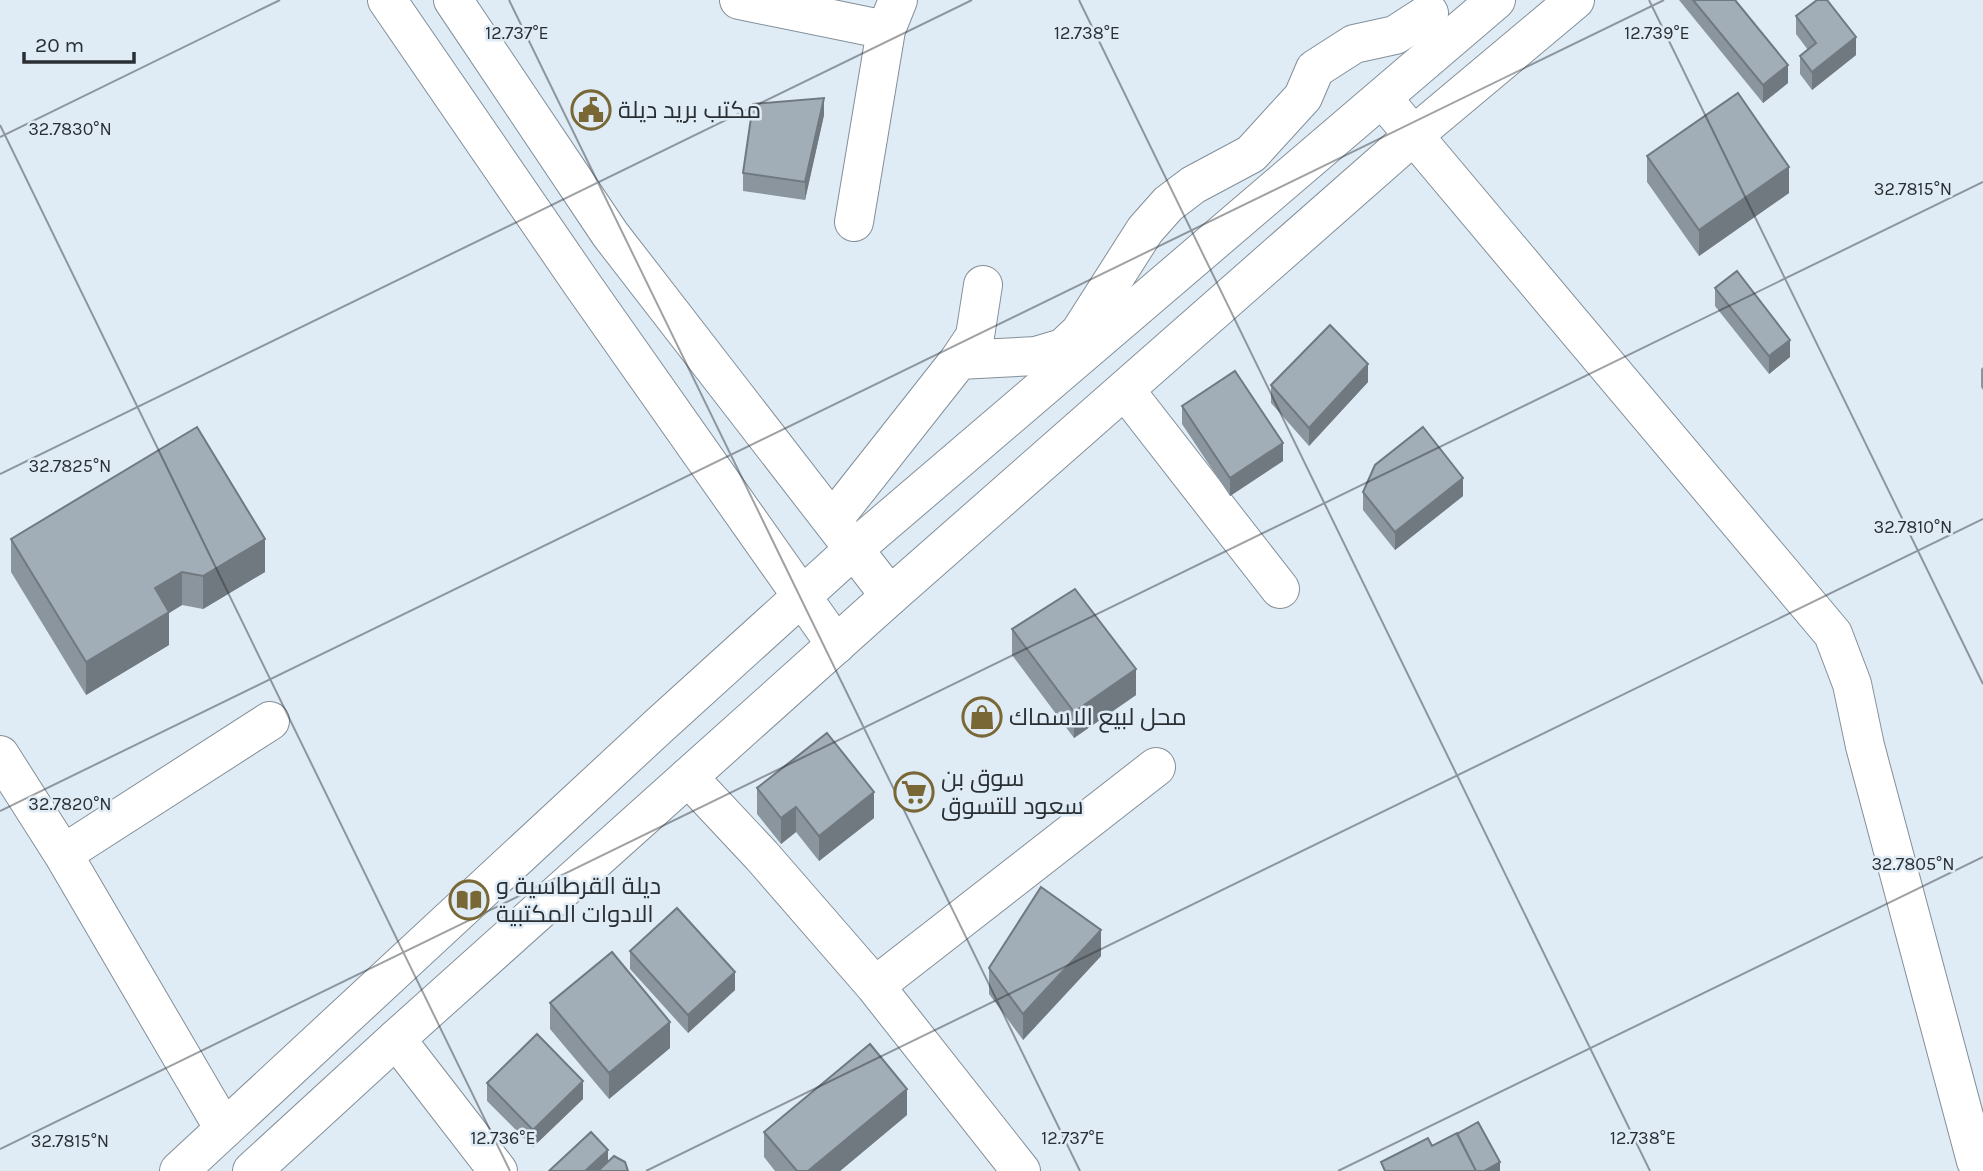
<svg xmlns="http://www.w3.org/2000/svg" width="1983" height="1171" viewBox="0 0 1983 1171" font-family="Karla,Cairo,sans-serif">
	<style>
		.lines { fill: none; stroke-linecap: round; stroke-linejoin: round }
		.minor-casing { stroke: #838f98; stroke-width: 40 }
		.major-casing { stroke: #838f98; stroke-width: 40 }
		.minor { stroke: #fff; stroke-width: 38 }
		.major { stroke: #fff; stroke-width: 38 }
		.wall { fill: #8a959d }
		.shaded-wall { fill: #717980 }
		.building { fill: #a1adb7; stroke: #717980; stroke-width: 2 }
		.ticks { fill: none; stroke: #2a2f33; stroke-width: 2; stroke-opacity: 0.45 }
		.labels { text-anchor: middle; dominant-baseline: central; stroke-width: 5; stroke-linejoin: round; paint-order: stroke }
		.poi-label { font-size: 24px; fill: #2a2f33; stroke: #dfecf6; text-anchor: start }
		.ticks-label { font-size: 18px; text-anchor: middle; fill: #2a2f33; stroke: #dfecf6; stroke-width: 5; stroke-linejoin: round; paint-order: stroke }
	</style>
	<rect width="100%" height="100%" fill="#dfecf6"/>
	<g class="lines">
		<!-- minor casing -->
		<g class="minor-casing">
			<path id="minor" d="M387,0L582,284L836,645
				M453,0L610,234L890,596
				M739,0L886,30L854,222
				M886,30L898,0
				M1383,99L1833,634L1852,684L1865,746L1976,1161L1982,1171
				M959,360L1036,356L1063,348L1080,332L1145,230L1168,204L1193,185L1251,154L1303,97L1315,69L1354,44L1395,35L1429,13
				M1125,390L1280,589
				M832,521L959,360L975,336L983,285
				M0,755L63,854L224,1129
				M688,777L762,856L875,986L1021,1171
				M63,854L270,721
				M875,986L1156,767
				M396,1039L498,1171"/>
		</g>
		<!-- major casing -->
		<g class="major-casing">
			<path id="major" d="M179,1171L661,724L854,549L1496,0
				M252,1171L396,1039L890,596L1414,135L1575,0"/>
		</g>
		<!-- minor -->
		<use href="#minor" class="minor"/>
		<!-- major -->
		<use href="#major" class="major"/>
	</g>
	<!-- wall -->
	<path class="wall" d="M1679,0H1735L1788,83L1763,103Z
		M1796,16L1856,55L1812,90L1800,74V56L1808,50L1796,34Z
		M824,115L805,200L743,191V173Z
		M1647,156L1789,193L1699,256L1647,182Z
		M1715,288L1790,357L1769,374L1715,306Z
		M1983,367V390L1981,387V369Z
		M1368,382L1309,446L1271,403V385Z
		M1182,406L1283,461L1230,496L1182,424Z
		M1363,492L1463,496L1395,550L1363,510Z
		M11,539L265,572L203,609L182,605L169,613V645L86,695L11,572Z
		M1012,629L1136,695L1074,738L1012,655Z
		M757,788L874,818L819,861L796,832L781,844L757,814Z
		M630,951L735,990L688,1033L630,969Z
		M1101,956L1023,1040L989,994V968Z
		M550,1003L670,1048L609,1099L550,1029Z
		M487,1083L583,1099L533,1147L487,1101Z
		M907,1115L840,1171H775L764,1157V1132Z"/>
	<!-- shaded-wall -->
	<path class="shaded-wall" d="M1856,37V55L1812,90V72Z
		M1788,65V83L1763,103V85Z
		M824,98V115L805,200V182Z
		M1789,167V193L1699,256V230Z
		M1790,340V357L1769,374V356Z
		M1368,364V382L1309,446V428Z
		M1283,443V461L1230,496V478Z
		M1463,478V496L1395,550V532Z
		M265,539V572L203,609V576Z
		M182,572V605L169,613V645L86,695V662L155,588Z
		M1136,669V695L1074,738V712Z
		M874,792V818L819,861V836Z
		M796,807V832L781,844V818Z
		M1101,930V956L1023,1040V1014Z
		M735,972V990L688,1033V1015Z
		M670,1022V1048L609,1099V1073Z
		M583,1081V1099L533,1147V1130Z
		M907,1089V1115L840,1171H808Z
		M608,1150V1168L604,1171H585Z
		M1500,1162V1171H1484Z"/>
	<!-- building -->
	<path class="building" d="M1693,0H1735L1788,65L1763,85Z
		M1817,0H1827L1856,37L1812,72L1800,56L1816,43L1796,16Z
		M1738,93L1789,167L1699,230L1647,156Z
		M824,98L805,182L743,173L753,104Z
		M1737,271L1790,340L1769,356L1715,288Z
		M1330,325L1368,364L1309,428L1271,385Z
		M1235,371L1283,443L1230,478L1182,406Z
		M197,427L265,539L203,576L182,572L155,588L169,612L86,662L11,539Z
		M1423,427L1463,478L1395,532L1363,492L1375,465Z
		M1075,589L1136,669L1074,712L1012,629Z
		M827,733L874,792L819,836L796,807L781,818L757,788Z
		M1041,887L1101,930L1023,1014L989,968Z
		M677,908L735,972L688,1015L630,951Z
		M612,952L670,1022L609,1073L550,1003Z
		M537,1034L583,1081L533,1130L487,1083Z
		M870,1044L907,1089L808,1171H797L764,1132Z
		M1478,1122L1500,1162L1484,1171H1476L1457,1134Z
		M591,1132L608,1150L585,1171H549Z
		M1457,1133L1476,1171H1385L1381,1162L1428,1138L1432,1146Z
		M614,1156L625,1162L628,1171H598Z"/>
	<!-- ticks -->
	<path class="ticks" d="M509,0L1080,1171M1079,0L1650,1171M1649,0L1983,684M0,125L510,1171M0,137L280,0M0,474L972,0M0,811L1664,0M0,1149L1983,182M646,1171L1983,519M1338,1171L1983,857"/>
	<!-- icons -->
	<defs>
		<g id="civic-ring" transform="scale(2.0125)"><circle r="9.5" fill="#dfecf6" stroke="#796836" stroke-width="1.5"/><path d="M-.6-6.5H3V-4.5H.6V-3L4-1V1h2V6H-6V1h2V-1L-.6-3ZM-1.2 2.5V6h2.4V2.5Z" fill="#796836"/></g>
		<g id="shop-ring" transform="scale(2.0125)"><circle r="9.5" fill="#dfecf6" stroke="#796836" stroke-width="1.5"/><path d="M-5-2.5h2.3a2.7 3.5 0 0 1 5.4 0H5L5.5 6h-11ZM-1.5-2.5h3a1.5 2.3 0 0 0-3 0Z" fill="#796836"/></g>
		<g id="supermarket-ring" transform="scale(2.0125)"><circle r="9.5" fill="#dfecf6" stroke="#796836" stroke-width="1.5"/><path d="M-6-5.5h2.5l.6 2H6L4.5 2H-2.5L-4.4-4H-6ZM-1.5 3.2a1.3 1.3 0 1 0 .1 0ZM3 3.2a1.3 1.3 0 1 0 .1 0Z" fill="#796836"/></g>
		<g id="library-ring" transform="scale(2.0125)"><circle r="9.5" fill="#dfecf6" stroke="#796836" stroke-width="1.5"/><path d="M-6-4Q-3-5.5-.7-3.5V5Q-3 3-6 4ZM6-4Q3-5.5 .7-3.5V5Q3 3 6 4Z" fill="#796836"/></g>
	</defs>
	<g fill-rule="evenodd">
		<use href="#civic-ring" x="591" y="110"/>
		<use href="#shop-ring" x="982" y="717"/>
		<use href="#supermarket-ring" x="914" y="792"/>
		<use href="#library-ring" x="469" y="900"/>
	</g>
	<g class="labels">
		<!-- poi labels -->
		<g class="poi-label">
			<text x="618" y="110">مكتب بريد ديلة</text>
			<text x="1009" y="717">محل لبيع الاسماك</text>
			<text x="941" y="778">سوق بن<tspan x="941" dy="28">سعود للتسوق</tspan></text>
			<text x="496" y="886">ديلة القرطاسية و<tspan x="496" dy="28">الادوات المكتبية</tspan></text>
		</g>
	</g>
	<g class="ticks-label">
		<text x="517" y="39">12.737°E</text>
		<text x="1087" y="39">12.738°E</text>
		<text x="1657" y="39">12.739°E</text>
		<text x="70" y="135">32.7830°N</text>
		<text x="1913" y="195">32.7815°N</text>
		<text x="70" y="472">32.7825°N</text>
		<text x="1913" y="533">32.7810°N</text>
		<text x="70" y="810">32.7820°N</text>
		<text x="1913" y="870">32.7805°N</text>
		<text x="503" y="1144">12.736°E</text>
		<text x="1073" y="1144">12.737°E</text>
		<text x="1643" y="1144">12.738°E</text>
		<text x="70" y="1147">32.7815°N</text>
	</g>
	<!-- scale -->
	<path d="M24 52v10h110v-10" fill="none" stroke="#2a2f33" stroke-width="3.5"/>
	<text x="35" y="52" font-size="21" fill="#2a2f33" stroke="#dfecf6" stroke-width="5" paint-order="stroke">20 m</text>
</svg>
